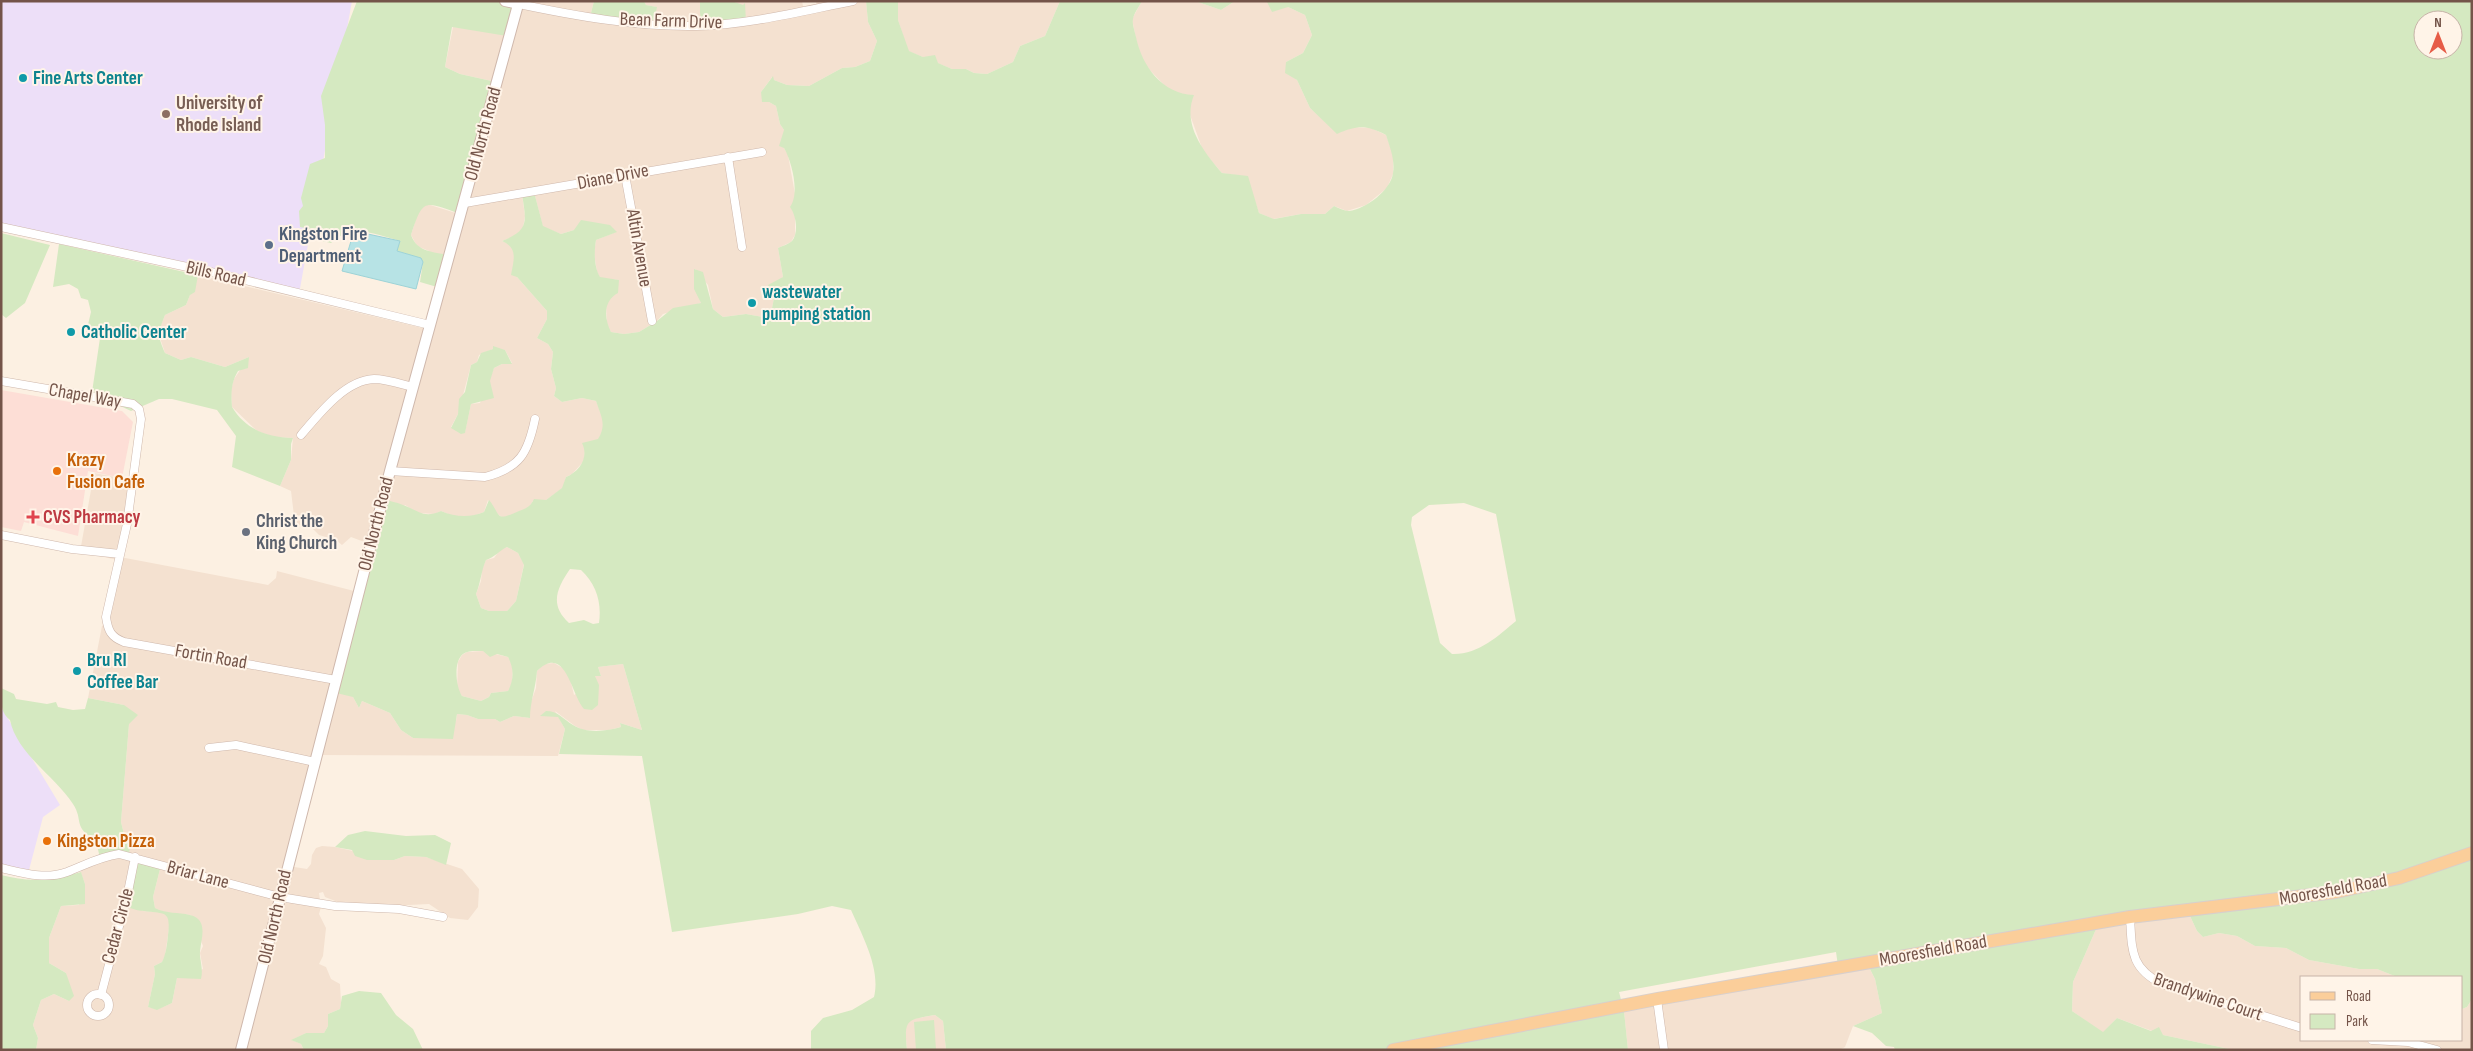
<svg xmlns="http://www.w3.org/2000/svg" width="2473" height="1051" viewBox="0 0 2473 1051" font-family="'Sofia Sans Condensed',sans-serif">
	<style>
		.residential { fill: #f4e1d0; fill-rule: evenodd }
		.commercial { fill: #fdded6 }
		.education { fill: #eddff8 }
		.green { fill: #d5e9c1; fill-rule: evenodd }
		.water { fill: #b7e3e5; stroke: #9dd3d7 }
		.lines { fill: none; stroke-linecap: round; stroke-linejoin: round }
		.minor-casing { stroke: #cfb8ac; stroke-width: 9 }
		.tertiary-casing { stroke: #cfb8ac; stroke-width: 12 }
		.primary-casing { stroke: #d8cfcc; stroke-width: 14 }
		.minor { stroke: #fff; stroke-width: 8 }
		.tertiary { stroke: #fff; stroke-width: 10 }
		.primary { stroke: #fbce9a; stroke-width: 12 }
		.culture-dot { fill: #0f9aa8; stroke: #fff4e8; stroke-width: 2 }
		.education-dot { fill: #8d6e63; stroke: #fff4e8; stroke-width: 2 }
		.service-dot { fill: #5c6f8a; stroke: #fff4e8; stroke-width: 2 }
		.food-dot { fill: #e8710a; stroke: #fff4e8; stroke-width: 2 }
		.health-dot { fill: #e0444e; stroke: #fff4e8; stroke-width: 2 }
		.worship-dot { fill: #6b7280; stroke: #fff4e8; stroke-width: 2 }
		.labels { text-anchor: middle; dominant-baseline: central; stroke-width: 4; stroke-linejoin: round; paint-order: stroke }
		.street-label { font-size: 19px; fill: #745449; stroke: #fff4e8 }
		.culture-label { font-size: 19px; font-weight: bold; fill: #0d838f; stroke: #fff4e8; text-anchor: start }
		.education-label { font-size: 19px; font-weight: bold; fill: #785e54; stroke: #fff4e8; text-anchor: start }
		.service-label { font-size: 19px; font-weight: bold; fill: #4e5e75; stroke: #fff4e8; text-anchor: start }
		.food-label { font-size: 19px; font-weight: bold; fill: #c56008; stroke: #fff4e8; text-anchor: start }
		.health-label { font-size: 19px; font-weight: bold; fill: #be3a42; stroke: #fff4e8; text-anchor: start }
		.worship-label { font-size: 19px; font-weight: bold; fill: #5b616d; stroke: #fff4e8; text-anchor: start }
	</style>
	<rect width="100%" height="100%" fill="#fcf0e2"/>
	<!-- residential -->
	<path class="residential" d="M518,1H594L590,17L656,7L646,5L644,1H700V13L743,6L732,1H802L804,11L817,9L816,1H866L868,22L877,41L870,61L855,67L842,68L809,86L787,85L774,80L772,77L761,92L769,102L776,106L780,124L784,130V148L788,155L795,194V235L791,242L778,248L783,277L769,290L774,298L771,313L763,317L746,314L723,317L713,309L708,285L695,269L694,276L701,303L663,314L657,321L639,332L624,334L611,332L607,325L606,305L619,280L600,278L597,272L594,253L596,240L616,232L574,230L561,234L543,227L534,192L522,194L525,216L523,228L518,235L502,241L511,245L515,252L517,277L547,311V319L537,338L548,344L553,352L551,369L556,388L554,396L562,402L582,398L596,401L604,421V430L599,439L585,450L584,461L572,474L566,477L563,488L546,500L533,501L528,509L510,517L503,518L495,512L488,500L484,512L473,516L455,517L441,511L435,514L418,513L405,505L367,543L351,537L342,545L336,540L319,535L311,527L295,524L291,491L280,486L291,460L293,438L272,437L257,431L232,407L231,390L234,379L249,357L225,367L191,357L181,360L165,353L158,332L165,315L186,305L198,275L427,329L440,291L429,251L417,246L411,235L419,209L427,204L459,214L496,82L460,74L445,67L453,27L464,28ZM493,349L505,350L512,363L502,364L494,368L480,403L471,404L465,432L451,427L458,414L471,365L477,362L479,355Z
		M898,1H1060L1045,36L1020,46L1013,62L987,74L974,73L966,69H952L908,51L898,20Z
		M1142,1H1195L1221,10L1235,1H1264L1288,7L1305,15L1312,35L1303,53L1286,62V71L1297,80L1310,108L1337,133L1353,127L1371,128L1386,135L1393,154V174L1387,188L1366,205L1347,211L1334,206L1325,214H1301L1273,219L1259,213L1247,177L1222,173L1203,151L1189,112L1190,106L1182,95L1167,88L1146,66L1138,49L1132,19Z
		M94,473L132,480L120,557L268,585L276,578L277,571L354,591L353,697L359,708L362,701L390,713L401,730L413,738L456,721L457,714L467,715L478,719H495L500,722L514,716L530,718V705L536,688L537,671L544,664L554,663L563,668L570,678L574,695L596,681L595,676H601L598,667L623,664L642,730L620,723L621,727L609,730H583L575,726L555,711L565,729L558,756L316,755L288,866L307,869L311,864L312,855L316,848L322,846L335,847L394,860L405,856L426,857L462,869L479,889L478,907L468,920L450,918L429,904L388,906L343,904L325,897L323,892L319,893L321,907L319,914L326,928L323,956L319,964L326,967L331,979L340,984L341,1003L340,1009L328,1014V1026L324,1033H306L292,1040L301,1044L304,1050H36L38,1038L33,1025L41,1000L54,994L69,1001L66,973L49,963V938L61,906L79,905L85,884L80,870L100,858L124,834L121,822L129,724L124,705L88,698L102,626L109,620L118,560L80,552ZM161,865L153,897L155,908L165,913L191,915L203,946L200,953L203,969L177,978L172,1003L158,1009L148,1007L155,974L154,966L162,962L165,956L170,921L166,914L160,912L142,911Z
		M507,547L518,553L524,564L516,601L507,611H489L481,608L476,594L481,581L482,569L486,560L494,558L500,550Z
		M483,651L508,657L513,665L512,684L508,691L491,693L489,697L481,701L462,696L457,689L458,662L462,655L467,652Z
		M2190,916L2197,931L2203,937L2219,933L2237,936L2255,946L2286,948L2309,960L2359,969H2377L2397,977H2302V1040H2462V1009L2467,1007L2472,999V1050H2234L2163,1035L2117,1018L2103,1033L2072,1011L2073,982L2097,927Z
		M1869,967L1875,979L1882,1013L1853,1026L1845,1047L1839,1050H1628L1624,1011Z
		M935,1015L943,1021L946,1050H907L905,1027L907,1022L912,1019Z"/>
	<!-- commercial -->
	<path class="commercial" d="M1,390L122,411L133,422L122,478L88,471L78,536L24,522L21,531L1,527Z"/>
	<!-- education -->
	<path class="education" d="M1,1H352L299,294L1,227Z
		M1,707L60,805L43,817L29,870L1,867Z"/>
	<!-- green -->
	<path class="green" d="M357,1H518L507,36L452,27L445,67L460,74L496,82L460,214C424,201 423,198 411,235C417,252 433,252 449,255L437,287L420,282L423,262L420,258L397,251L400,241C374,234 353,223 331,243L318,240L309,229L300,227L299,211L303,206L301,198L310,164L325,158V125L321,96Z
		M594,1H644L646,5L657,7L653,26L590,17Z
		M700,1H732L743,5L745,3L746,22L702,25L700,13Z
		M866,1H898V20L909,51L923,57L935,55L938,63L952,69H966L974,73L987,74L1013,62L1020,46L1045,36L1060,1H1142C1139,7 1134,13 1133,19C1132,24 1135,32 1136,37C1142,66 1162,94 1194,95C1182,124 1203,151 1222,173L1248,176L1259,213L1274,219L1301,214H1325L1334,206C1339,208 1344,211 1349,211C1366,209 1391,190 1393,173C1395,159 1390,148 1386,135C1366,125 1358,125 1337,134L1310,108L1297,80L1285,73L1286,62L1303,53L1312,35L1305,15L1288,7L1272,12L1267,2L1264,1H2472V999L2467,1007L2462,1009V977H2397L2377,969H2359L2309,960L2286,948L2255,946L2237,936L2219,933L2203,937L2197,931L2190,916L2097,927L2073,982L2072,1011L2103,1032L2117,1018L2151,1031L2159,1027L2163,1035L2234,1050H1895L1894,1047L1886,1046L1872,1033L1853,1026L1882,1013L1875,979L1869,967L1839,973L1836,952L1619,992L1624,1011L1628,1050H946L943,1021L935,1015C906,1020 904,1019 907,1050H811V1031L823,1018L852,1010L874,997C881,969 862,935 851,910L832,906L798,914L672,932L642,756L559,754L565,729L558,717L540,716L546,711C558,711 563,719 573,725C587,734 607,731 621,727L620,723L642,730L623,664L598,667L601,676H595L599,685L598,705L592,710L584,709C571,695 566,643 537,671C536,687 530,702 530,718L514,716L500,722L495,719H478L467,715L457,714L453,739L413,738L401,730L390,713L362,701L359,708L353,697L332,692L383,499C389,501 396,502 403,505C418,510 423,519 441,511C455,517 470,518 484,512L489,500C502,516 494,522 519,511C527,508 530,507 534,499L546,500L562,488L566,477C580,471 589,457 582,443L598,439C607,425 601,416 596,401L582,398L562,402L554,396L556,388L551,369L553,352L548,344L537,338L547,319V311L517,277L511,275C514,259 518,248 502,241C530,230 526,221 522,194L534,192L543,226L561,234L574,230L581,220L610,225L617,232L596,240C594,252 594,267 600,277L619,280L618,293C603,301 604,318 611,332L624,334L639,332L657,321L673,308L701,303L694,289V269L703,272L713,309L723,317L746,314L763,317L771,313L774,298L768,285L783,277L778,248C782,246 789,244 792,241C799,232 796,215 790,207C800,194 792,162 784,148L779,146L784,130L780,124L776,106L769,102H762L761,92L773,76L774,80L787,85L809,86L842,68L855,67L870,61L877,41L868,22ZM2423,20H2453V50H2423ZM1464,503L1496,514L1516,621C1498,636 1478,655 1452,654L1440,643L1411,525L1412,517L1429,505ZM507,547L518,553L524,565L516,601L507,611H489L481,608L476,594C481,582 481,571 486,560C495,557 499,551 507,547ZM570,569L581,570C596,584 602,602 599,623L593,624L584,620L569,623C549,605 557,588 570,569ZM483,651L490,657L497,654L508,657C514,668 514,680 508,691L491,693L489,697L481,701L462,696C456,687 453,662 463,654C468,650 477,651 483,651Z
		M1195,1H1235L1221,10Z
		M1,233L50,245L25,303L6,318L1,314Z
		M59,244L198,275L195,292L190,295L186,305L165,315C158,333 157,335 165,353L181,360L191,357L225,367L249,357L248,368L238,371C231,383 231,393 232,407C246,430 267,437 293,438L291,444V460L280,486L232,467L236,436L217,410L172,399H159L131,411L114,403L91,399L100,338L95,331L86,333L91,312L88,300L81,298L78,289L69,284L53,287Z
		M493,346L505,350L512,364H502L494,368L490,381L494,398L471,404L465,433L461,434L451,428L458,414L459,399L465,392L471,365L477,362L481,353L493,349Z
		M1,688L14,694L16,699L47,704L56,702L58,707L73,710L85,709L88,698L124,705L138,715L129,724L121,822L124,834L131,838L129,854L100,858L96,841C72,826 84,821 73,804C55,776 17,754 10,720C0,713 1,700 1,688Z
		M365,831L406,836L435,835L451,843L446,865L426,857L405,856L394,860H367L355,856L352,850L335,847L348,835Z
		M134,859L161,865L153,897L155,908C167,914 178,912 190,915C211,920 199,943 200,956C201,964 203,971 201,979L177,978L172,1003L157,1010L148,1007L155,974L154,966L162,962C166,954 167,945 168,935C171,910 165,914 144,911C137,911 131,908 125,906Z
		M81,872L85,884V904L61,906L49,938V963L66,973L74,996L69,1001L54,994L41,1000L33,1025L38,1038L36,1050H1V875C31,883 51,880 81,872Z
		M359,991L381,993L396,1015L413,1029L423,1050H304L301,1044L291,1040L306,1033H324L328,1026V1014L340,1009L342,996Z
		M934,1020L936,1050H916L914,1022Z"/>
	<!-- water -->
	<path class="water" d="M354,231L400,241L397,251L421,258L423,262L416,289L342,271Z"/>
	<g class="lines">
		<!-- minor casing -->
		<g class="minor-casing">
			<path id="minor" d="M519,4C576,16 637,27 696,26C748,25 802,11 853,1
				M728,157L742,247
				M625,175L652,321
				M465,203L762,152
				M1,227L220,274L430,325
				M1,381L106,399L133,404L139,409L141,419L127,524L106,617C108,631 111,637 124,642L336,680
				M301,435C319,414 345,380 374,379C386,379 401,384 413,387
				M390,471L485,477C520,468 528,453 535,419
				M1,535L72,549L120,554
				M209,748L236,745L315,762
				M1,868C23,873 45,880 67,872C85,865 99,857 119,854L280,897L335,906L399,909L443,917
				M2130,917C2132,950 2130,968 2162,984L2302,1028
				M87 1005a11 11 0 1 1 22 0a11 11 0 1 1-22 0Z
				M101,995L128,892L135,857
				M1657,999L1664,1050
				M2372,1040L2408,1042L2437,1050"/>
		</g>
		<!-- tertiary casing -->
		<g class="tertiary-casing">
			<path id="tertiary" d="M505,1L519,4
				M241,1050L390,471L519,1"/>
		</g>
		<!-- primary casing -->
		<g class="primary-casing">
			<path id="primary" d="M1393,1050L1657,999L2130,917L2336,892L2399,878L2472,853"/>
		</g>
		<!-- minor -->
		<use href="#minor" class="minor"/>
		<!-- tertiary -->
		<use href="#tertiary" class="tertiary"/>
		<!-- primary -->
		<use href="#primary" class="primary"/>
	</g>
	<!-- markers -->
	<g class="culture-dot">
		<circle cx="23" cy="78" r="5"/>
		<circle cx="752" cy="303" r="5"/>
		<circle cx="71" cy="332" r="5"/>
		<circle cx="77" cy="671" r="5"/>
	</g>
	<circle class="education-dot" cx="166" cy="114" r="5"/>
	<circle class="service-dot" cx="269" cy="245" r="5"/>
	<g class="food-dot">
		<circle cx="57" cy="471" r="5"/>
		<circle cx="47" cy="841" r="5"/>
	</g>
	<path class="health-dot" d="M30.5 509.5h5v5h5v5h-5v5h-5v-5h-5v-5h5z"/>
	<circle class="worship-dot" cx="246" cy="532" r="5"/>
	<g class="labels">
		<!-- street labels -->
		<g class="street-label">
			<text transform="translate(671 21) rotate(2)">Bean Farm Drive</text>
			<text transform="translate(483 134) rotate(-75)">Old North Road</text>
			<text transform="translate(613 177) rotate(-11)">Diane Drive</text>
			<text transform="translate(639 248) rotate(80)">Altin Avenue</text>
			<text transform="translate(216 274) rotate(13)">Bills Road</text>
			<text transform="translate(85 396) rotate(10)">Chapel Way</text>
			<text transform="translate(376 524) rotate(-76)">Old North Road</text>
			<text transform="translate(211 657) rotate(10)">Fortin Road</text>
			<text transform="translate(198 875) rotate(15)">Briar Lane</text>
			<text transform="translate(2333 890) rotate(-10)">Mooresfield Road</text>
			<text transform="translate(275 917) rotate(-77)">Old North Road</text>
			<text transform="translate(118 926) rotate(-75)">Cedar Circle</text>
			<text transform="translate(1933 951) rotate(-10)">Mooresfield Road</text>
			<text transform="translate(2208 997) rotate(19)">Brandywine Court</text>
		</g>
		<!-- culture labels -->
		<g class="culture-label">
			<text x="33" y="78">Fine Arts Center</text>
			<text x="762" y="292">wastewater<tspan x="762" dy="22">pumping station</tspan></text>
			<text x="81" y="332">Catholic Center</text>
			<text x="87" y="660">Bru RI<tspan x="87" dy="22">Coffee Bar</tspan></text>
		</g>
		<!-- education labels -->
		<g class="education-label">
			<text x="176" y="103">University of<tspan x="176" dy="22">Rhode Island</tspan></text>
		</g>
		<!-- service labels -->
		<g class="service-label">
			<text x="279" y="234">Kingston Fire<tspan x="279" dy="22">Department</tspan></text>
		</g>
		<!-- food labels -->
		<g class="food-label">
			<text x="67" y="460">Krazy<tspan x="67" dy="22">Fusion Cafe</tspan></text>
			<text x="57" y="841">Kingston Pizza</text>
		</g>
		<!-- health labels -->
		<g class="health-label">
			<text x="43" y="517">CVS Pharmacy</text>
		</g>
		<!-- worship labels -->
		<g class="worship-label">
			<text x="256" y="521">Christ the<tspan x="256" dy="22">King Church</tspan></text>
		</g>
	</g>
	<!-- border -->
	<rect width="2473" height="1051" fill="none" stroke="#745449" stroke-width="5"/>
	<!-- legend -->
	<rect x="2300" y="976" width="162" height="65" fill="#fff4e8" stroke="#c7b4a8"/>
	<rect x="2310" y="992" width="25" height="8" fill="#fbce9a" stroke="#c7b4a8"/>
	<text x="2346" y="1001" font-size="15" fill="#745449">Road</text>
	<rect x="2310" y="1014" width="25" height="15" fill="#d5e9c1" stroke="#c7b4a8"/>
	<text x="2346" y="1026" font-size="15" fill="#745449">Park</text>
	<!-- north arrow -->
	<g transform="translate(2438 35)"><circle r="24" fill="#fff4e8" stroke="#c7b4a8"/>
	<path d="M0-4L9 19L0 12L-9 19Z" fill="#e65c47"/>
	<text y="-8" font-size="14" font-weight="bold" text-anchor="middle" fill="#745449">N</text>
	</g>
</svg>
